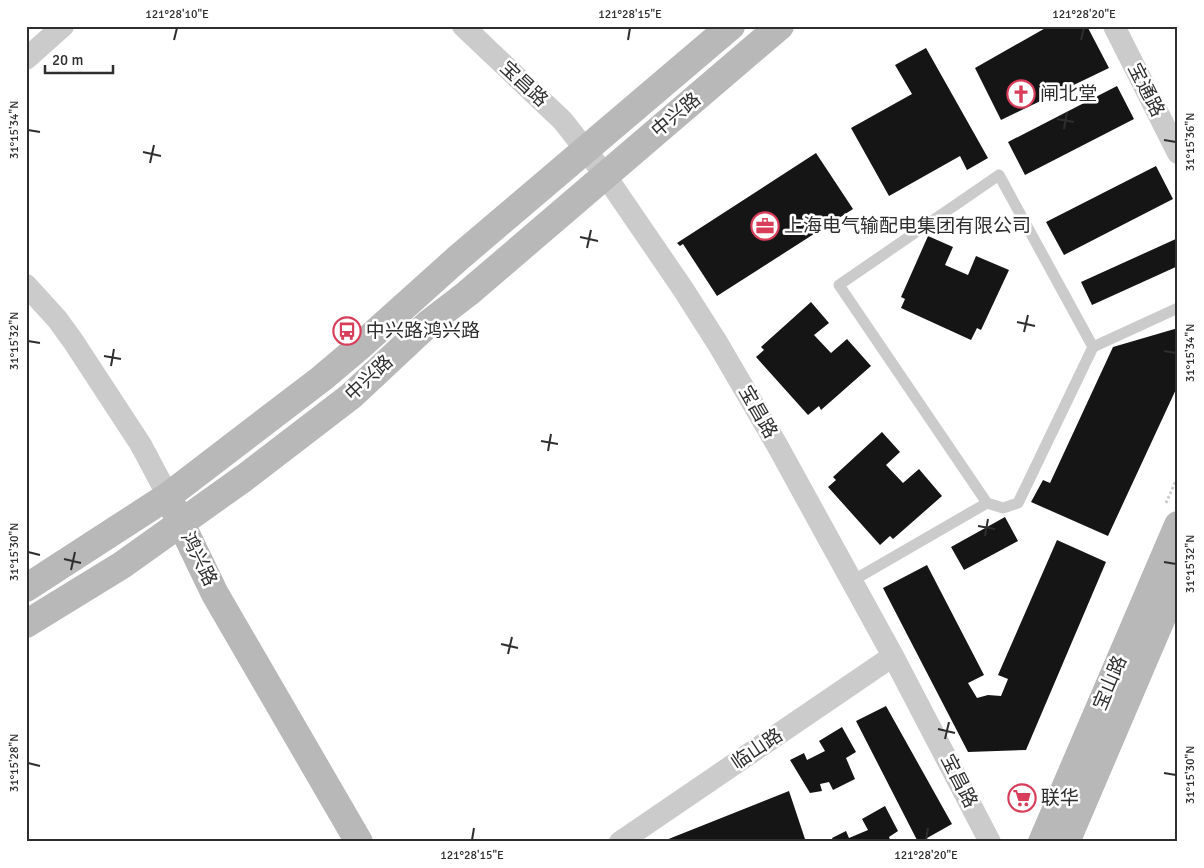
<svg xmlns="http://www.w3.org/2000/svg" width="1204" height="868" viewBox="0 0 1204 868" font-family="Signika,'Noto Sans SC',sans-serif">
	<style>
		.building { fill: #151515 }
		.lines { fill: none; stroke-linecap: round; stroke-linejoin: round }
		.path { stroke: #cbcbcb; stroke-width: 3; stroke-dasharray: 2.5 2.5; stroke-linecap: butt }
		.lane { stroke: #cbcbcb; stroke-width: 11 }
		.street { stroke: #cbcbcb; stroke-width: 22 }
		.secondary { stroke: #b8b8b8; stroke-width: 28 }
		.ticks { fill: none; stroke: #2e2e2e; stroke-width: 2 }
		.labels { text-anchor: middle; dominant-baseline: central; stroke-width: 5; stroke-linejoin: round; paint-order: stroke }
		.street-label { font-size: 19px; fill: #2e2e2e; stroke: #fff }
		.poi-label { font-size: 19px; fill: #2e2e2e; stroke: #fff; text-anchor: start }
		.neatline { fill: none; stroke: #2e2e2e; stroke-width: 2 }
		.ticks-label { font-size: 12px; text-anchor: middle; fill: #2e2e2e }
	</style>
	<rect width="100%" height="100%" fill="#fff"/>
	<!-- building -->
	<path class="building" d="M1049,26H1087L1109,68L1001,120L975,68Z
		M926,48L988,158L967,170L960,156L889,196L851,128L912,94L895,65Z
		M1117,86L1134,119L1025,175L1008,142Z
		M816,153L853,209L717,296L683,244L680,246L677,243Z
		M1156,166L1173,199L1064,255L1046,222Z
		M928,236L953,247L945,265L968,275L976,256L1009,270L981,330L977,328L971,340L901,308L905,299L901,297Z
		M1178,238V266L1092,305L1081,282Z
		M811,302L829,323L814,335L831,353L847,339L871,366L821,410L819,406L808,415L756,357L764,350L761,347Z
		M1178,328V385L1108,536L1031,502L1043,480L1050,483L1113,347Z
		M882,432L900,452L886,465L903,483L919,469L942,496L893,539L890,536L880,545L828,487L836,480L833,477Z
		M1005,517L1018,541L964,570L951,547Z
		M1057,540L1106,562L1026,750L968,752L883,588L927,565L984,675L968,683L977,698L988,695L1001,696L1008,679L998,675Z
		M886,706L952,824L920,842H918L856,721Z
		M842,727L856,752L846,758L855,779L833,790L829,782L820,784L822,791L810,793L790,760L804,753L807,760L825,751L819,741Z
		M789,791L806,842H661Z
		M885,806L898,831L889,837L891,842H834L832,838L846,831L849,838L868,830L862,819Z"/>
	<g class="lines">
		<!-- path -->
		<path class="path" d="M1166,503L1178,476"/>
		<!-- lane -->
		<path class="lane" d="M999,175L1093,347L1018,503L1003,508L987,503L839,285Z
			M1093,347L1178,308
			M852,581L987,503"/>
		<!-- street -->
		<path class="street" d="M463,26L563,121L605,175L683,289L718,344L777,445L893,656L990,842
			M1114,26L1178,153
			M26,59L63,26
			M26,285L57,319L73,341L141,445L168,496
			M620,842L893,656"/>
		<!-- secondary -->
		<path class="secondary" d="M174,509L215,594L359,842
			M26,588L168,496L321,379L359,347L457,259L731,26
			M26,624L122,565L244,478L351,396L429,323L468,293L780,26
			M1042,842L1178,525
			M1066,842L1178,580"/>
	</g>
	<!-- ticks -->
	<path class="ticks" d="M174,40L177,28M628,40L630,28M1081,40L1084,28M1057,119L1074,122M1064,129L1067,112M28,130L40,132M1164,140L1176,142M143,152L161,156M150,163L154,145M580,237L598,241M587,248L591,230M1017,322L1035,326M1024,332L1028,315M28,341L40,343M1164,351L1176,353M104,356L121,359M111,366L114,349M541,441L558,444M548,451L551,434M978,526L995,529M985,536L988,519M28,552L40,555M64,559L81,563M1164,562L1176,564M71,570L75,552M501,644L518,648M508,654L512,637M938,729L955,733M945,739L949,722M28,763L40,766M1164,773L1176,775M472,840L474,828M926,840L928,828"/>
	<!-- icons -->
	<defs>
		<g id="church-ring" transform="scale(1.4375)"><circle r="9.5" fill="#fff" stroke="#d83d5a" stroke-width="1.5"/><path d="M-1.2-6h2.4v3.5h3.3v2.4h-3.3V6h-2.4V-.1h-3.3v-2.4h3.3Z" fill="#d83d5a"/></g>
		<g id="office-ring" transform="scale(1.4375)"><circle r="9.5" fill="#fff" stroke="#d83d5a" stroke-width="1.5"/><path d="M-6-3h4V-5.5h4V-3h4V5H-6ZM-1-4.5V-3h2v-1.5ZM-6 0V1H6V0Z" fill="#d83d5a"/></g>
		<g id="bus-ring" transform="scale(1.4375)"><circle r="9.5" fill="#fff" stroke="#d83d5a" stroke-width="1.5"/><path d="M-5-6H5V4H4V6H2V4H-2V6H-4V4H-5ZM-3.5-4V0h7V-4ZM-3.5 1.2v1.5H-2V1.2ZM2 1.2v1.5H3.5V1.2Z" fill="#d83d5a"/></g>
		<g id="supermarket-ring" transform="scale(1.4375)"><circle r="9.5" fill="#fff" stroke="#d83d5a" stroke-width="1.5"/><path d="M-6-5.5h2.5l.6 2H6L4.5 2H-2.5L-4.4-4H-6ZM-1.5 3.2a1.3 1.3 0 1 0 .1 0ZM3 3.2a1.3 1.3 0 1 0 .1 0Z" fill="#d83d5a"/></g>
	</defs>
	<g fill-rule="evenodd">
		<use href="#church-ring" x="1021" y="94"/>
		<use href="#office-ring" x="765" y="226"/>
		<use href="#bus-ring" x="347" y="331"/>
		<use href="#supermarket-ring" x="1022" y="798"/>
	</g>
	<g class="labels">
		<!-- street labels -->
		<g class="street-label">
			<text transform="translate(524 84) rotate(43)">宝昌路</text>
			<text transform="translate(1146 90) rotate(63)">宝通路</text>
			<text transform="translate(676 115) rotate(-40)">中兴路</text>
			<text transform="translate(369 378) rotate(-43)">中兴路</text>
			<text transform="translate(758 412) rotate(60)">宝昌路</text>
			<text transform="translate(199 559) rotate(64)">鸿兴路</text>
			<text transform="translate(1110 683) rotate(-67)">宝山路</text>
			<text transform="translate(757 749) rotate(-34)">临山路</text>
			<text transform="translate(959 781) rotate(63)">宝昌路</text>
		</g>
		<!-- poi labels -->
		<g class="poi-label">
			<text x="1040" y="94">闸北堂</text>
			<text x="784" y="226">上海电气输配电集团有限公司</text>
			<text x="366" y="331">中兴路鸿兴路</text>
			<text x="1041" y="798">联华</text>
		</g>
	</g>
	<!-- border -->
	<rect width="1204" height="868" fill="none" stroke="#ffffff" stroke-width="55"/>
	<!-- scale -->
	<path d="M45 65v8h68v-8" fill="none" stroke="#2e2e2e" stroke-width="2.5"/>
	<text x="52" y="65" font-size="15" fill="#2e2e2e" stroke="#ffffff" stroke-width="4" paint-order="stroke">20 m</text>
	<rect x="28" y="28" width="1148" height="812" class="neatline"/>
	<g class="ticks-label">
		<text x="177" y="18">121°28'10"E</text>
		<text x="630" y="18">121°28'15"E</text>
		<text x="1084" y="18">121°28'20"E</text>
		<text transform="translate(14 130) rotate(-90)" y="4">31°15'34"N</text>
		<text transform="translate(1190 142) rotate(-90)" y="4">31°15'36"N</text>
		<text transform="translate(14 341) rotate(-90)" y="4">31°15'32"N</text>
		<text transform="translate(1190 353) rotate(-90)" y="4">31°15'34"N</text>
		<text transform="translate(14 552) rotate(-90)" y="4">31°15'30"N</text>
		<text transform="translate(1190 564) rotate(-90)" y="4">31°15'32"N</text>
		<text transform="translate(14 763) rotate(-90)" y="4">31°15'28"N</text>
		<text transform="translate(1190 775) rotate(-90)" y="4">31°15'30"N</text>
		<text x="472" y="859">121°28'15"E</text>
		<text x="926" y="859">121°28'20"E</text>
	</g>
</svg>
